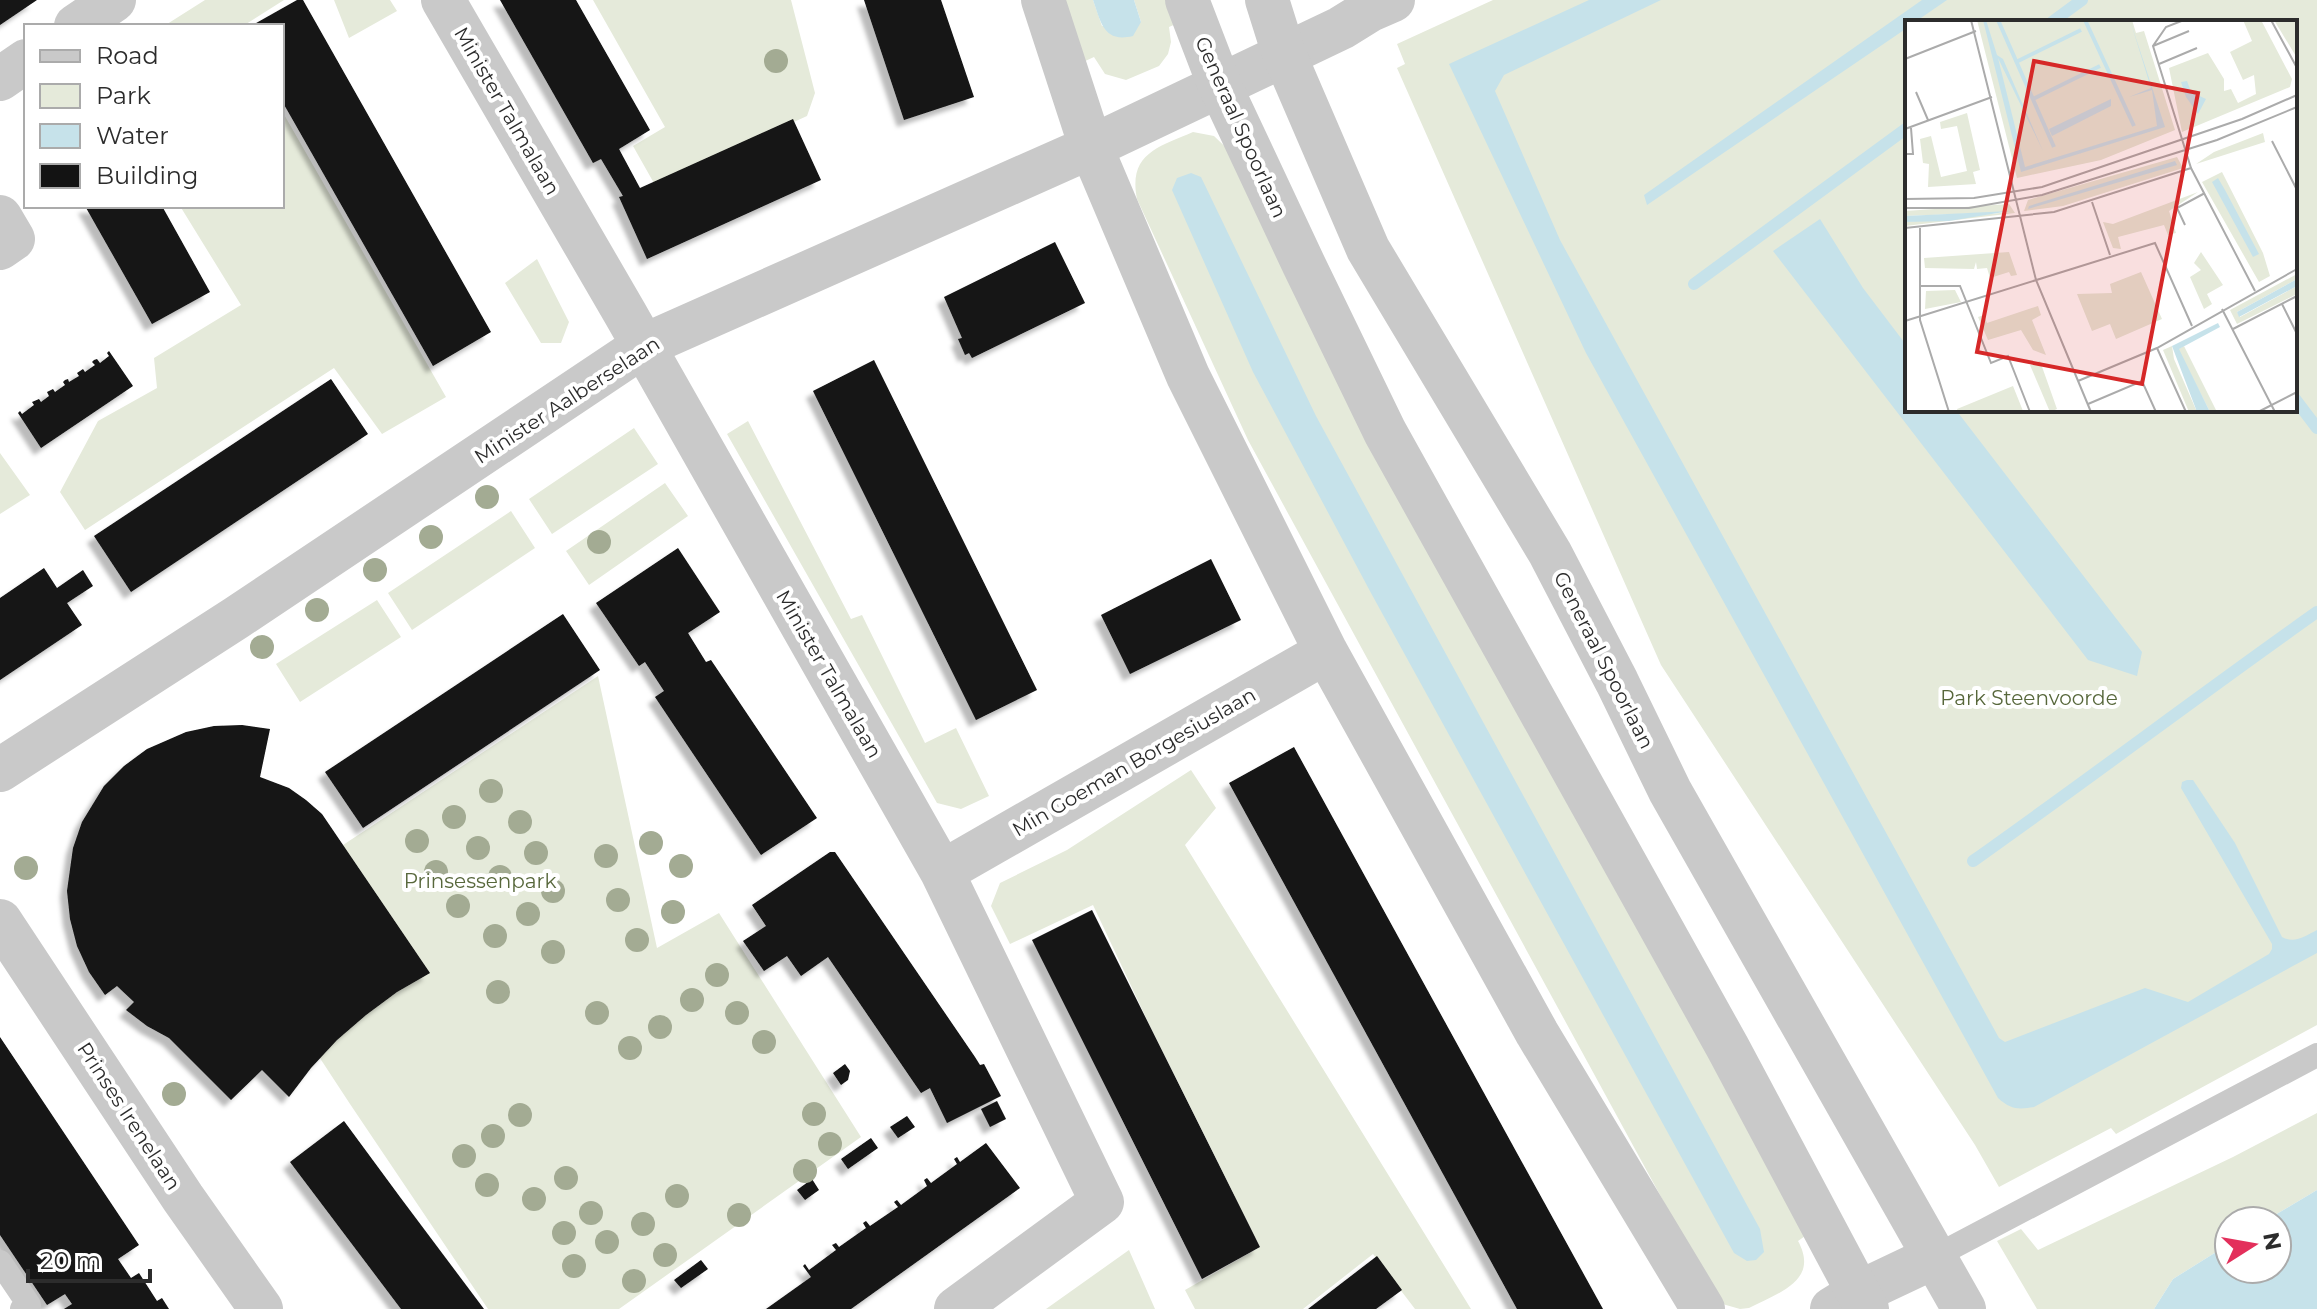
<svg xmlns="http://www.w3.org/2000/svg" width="2317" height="1309" viewBox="0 0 2317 1309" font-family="Montserrat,sans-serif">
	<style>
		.green { fill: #e5eada; fill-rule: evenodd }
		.water { fill: #c6e2ea }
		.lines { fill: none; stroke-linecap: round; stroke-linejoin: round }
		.stream { stroke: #c6e2ea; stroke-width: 12 }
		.building { fill: #131313; filter: url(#shadow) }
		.service { stroke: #c9c9c9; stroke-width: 24 }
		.minor { stroke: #c9c9c9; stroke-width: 44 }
		.tertiary { stroke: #c9c9c9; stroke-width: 44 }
		.tree { fill: #a3ab93 }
		.labels { text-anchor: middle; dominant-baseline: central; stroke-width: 8; stroke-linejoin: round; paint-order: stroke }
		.street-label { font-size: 20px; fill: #2c2c2c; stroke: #fff }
		.park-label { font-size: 20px; fill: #57673b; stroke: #fff }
		.inset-river { fill: none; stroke: #c6e2ea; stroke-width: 4 }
		.inset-road { fill: none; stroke: #ababab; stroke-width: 2 }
		.view { fill: #d62828; fill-opacity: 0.15; stroke: #d62828; stroke-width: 4 }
		.inset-edge { fill: none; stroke: #2c2c2c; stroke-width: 4 }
	</style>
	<defs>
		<filter id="shadow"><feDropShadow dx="-7" dy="7" stdDeviation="2" flood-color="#0004"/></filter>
	</defs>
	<rect width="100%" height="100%" fill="#fff"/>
	<!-- green -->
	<path class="green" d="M205,0H284L243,26H164Z
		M334,0H390L397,11L349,38Z
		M593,0H791L815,93L807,116L655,185L633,146L665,127Z
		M1059,0H1093L1102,26L1141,22L1134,0H1177L1185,20L1169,27L1171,42L1168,54L1159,66L1126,80L1105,74L1094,57L1081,63Z
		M1493,0H2317V1025L2116,1134L2111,1128L1999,1187L1975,1145L1661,665L1397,68L1405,64L1397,44ZM1907,22H2295V410H1907Z
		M282,111L446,397L382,434L334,368L85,530L60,492L98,421L157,388L154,358L241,305L180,206H282Z
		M1193,132L1214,136L1242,163L1808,1234L1798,1241C1820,1281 1778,1293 1749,1308L1740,1309L1719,1303L1248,440L1137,199C1128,154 1158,147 1193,132Z
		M537,259L569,322L561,343H541L505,283Z
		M748,421L851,619L862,615L925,743L956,728L989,796L961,809L937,803L727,434Z
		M634,428L658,464L552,534L529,499Z
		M0,453L30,495L0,514Z
		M665,483L688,516L589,585L566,551Z
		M511,511L535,548L412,630L388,593Z
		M377,600L401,637L300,702L276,664Z
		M598,676L657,948L719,913L861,1137L619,1309H488L350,1104L312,1046L414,981L334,851Z
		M1191,770L1216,808L1185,845L1471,1309H1415L1373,1254L1303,1309H1195L1185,1290L1260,1247L1149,1024L1093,905L1010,944L991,906L1000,883L1067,850Z
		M2317,1113V1190L2265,1221H2229V1244L2173,1279L2154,1309H2037L1997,1241L2021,1229L2038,1250L2233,1157Z
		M1129,1250L1155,1309H1046Z"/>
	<!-- water -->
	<path class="water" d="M1093,0H1134L1141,22L1133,36C1104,43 1101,23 1093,0Z
		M1589,0H1661L1504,75L1495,91L1560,240L1999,1038L2005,1042L2145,988L2188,1002L2269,954L2272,949V944L2181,788L2182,782L2187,780H2193L2235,843L2282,937C2295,944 2305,936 2317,930V953L2034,1107C2018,1110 2010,1109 1998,1098L1586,353L1449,64Z
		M1922,0H1947L1915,22H1907V28L1647,205L1644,195Z
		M1191,173L1201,177L1316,416L1760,1229L1764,1252L1756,1260L1747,1261L1734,1253L1371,593L1253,372L1172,190L1177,178Z
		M1820,219L1863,288L1907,346V410H1956L2142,652L2137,676L2088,660L1773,251Z
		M2317,1190V1309H2154L2173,1279L2229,1244V1269H2277V1221H2265Z"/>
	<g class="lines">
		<!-- stream -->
		<path class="stream" d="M2052,22L2082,0
			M1694,284L1907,128
			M2295,399L2317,428
			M1973,861C2089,779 2201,694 2317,612"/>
	</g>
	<!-- building -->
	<path class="building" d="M0,0H37L0,25Z
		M297,0H303L491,332L433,366L282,101V26H251Z
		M500,0H576L650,130L619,149L640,188L793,119L821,180L647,259L619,197L623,196L601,159L593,163Z
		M864,0H941L974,97L904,120Z
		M85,206H162L210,292L152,324Z
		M1055,242L1085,303L972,358L969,353L965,355L958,339L962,338L944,297Z
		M109,351L133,386L41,448L18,413L20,411L22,414L34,405L32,402L39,399L41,402L49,396L47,392L53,389L55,392L65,385L63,382L65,380L68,379L69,382L79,376L77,373L83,369L85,372L95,365L92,362L94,360L97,359L100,363L109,356L107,353Z
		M874,360L1037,690L976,720L813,391Z
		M331,379L368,434L131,592L94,536Z
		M678,548L720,612L688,633L706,662L711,660L817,818L761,855L655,697L664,691L645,662L639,666L596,603Z
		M1211,559L1241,620L1130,674L1101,615Z
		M44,568L57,588L83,570L93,586L67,603L82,625L0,680V598Z
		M563,614L600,670L363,828L325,772Z
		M242,725L270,729L260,777L289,788L306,800L322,814L430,973L397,992L366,1015L337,1040L311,1068L289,1097L262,1070L231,1100L169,1038L147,1026L126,1010L134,1002L117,986L105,995L89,972L77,946L70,919L67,891L73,848L82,822L104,786L124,766L147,749L186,732L214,726Z
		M1294,747L1523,1164L1603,1309H1517L1229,783Z
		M830,852H835L975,1057L980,1065L984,1064L1001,1096L947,1123L930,1088L921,1093L828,957L801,976L787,956L764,971L743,941L766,926L752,905Z
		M1092,910L1260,1247L1202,1279L1032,940Z
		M0,1037L139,1245L118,1259L131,1278L139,1273L157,1301L162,1298L169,1309H64L72,1304L65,1294L47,1305L0,1235Z
		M845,1064L850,1071L848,1080L841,1085L833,1073Z
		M997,1101L1006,1119L990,1127L981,1109Z
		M907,1116L915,1127L898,1138L890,1127Z
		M344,1121L400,1197L484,1309H401L290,1162Z
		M871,1138L878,1148L848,1169L841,1159Z
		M986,1143L1020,1188L851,1309H766L811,1277L803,1266L805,1264L809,1270L836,1250L832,1245L836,1243L839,1247L866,1228L863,1223L866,1221L870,1226L898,1207L894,1202L897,1200L901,1205L927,1186L924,1180L927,1178L931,1183L957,1164L954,1159L957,1157L960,1162Z
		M812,1179L819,1190L805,1200L797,1190Z
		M1377,1256L1402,1290L1376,1309H1308Z
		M701,1260L708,1269L681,1288L674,1280Z"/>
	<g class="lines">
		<!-- service -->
		<path class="service" d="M1934,1257L2317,1055
			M0,1262L29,1305L22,1309"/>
		<!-- minor -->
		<path class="minor" d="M443,0L626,315L942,872L1102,1202L956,1309
			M1043,0L1091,147L1188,376L1326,652L1537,1033L1703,1309
			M76,26L114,0
			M0,79L26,61
			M0,217L13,239L0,248
			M0,770L236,618L643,346L1091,147L1341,28L1370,10L1393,0
			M942,872L1326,652
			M0,921L183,1198L261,1309
			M1832,1309L1858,1293L1934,1257"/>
		<!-- tertiary -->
		<path class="tertiary" d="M1187,0L1220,86L1304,265L1385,432L1728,1048L1867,1309
			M1267,0L1284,54L1368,249L1550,553L1617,682L1670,791L1964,1309"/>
	</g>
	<!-- trees -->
	<g class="tree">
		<circle cx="776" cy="61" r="12"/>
		<circle cx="487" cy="497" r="12"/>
		<circle cx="431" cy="537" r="12"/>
		<circle cx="599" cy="542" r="12"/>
		<circle cx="375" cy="570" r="12"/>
		<circle cx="317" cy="610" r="12"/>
		<circle cx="262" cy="647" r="12"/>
		<circle cx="491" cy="791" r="12"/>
		<circle cx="454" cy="817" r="12"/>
		<circle cx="520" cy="822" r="12"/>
		<circle cx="417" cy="841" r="12"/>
		<circle cx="651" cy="843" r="12"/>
		<circle cx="478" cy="848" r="12"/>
		<circle cx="536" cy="853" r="12"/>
		<circle cx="606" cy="856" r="12"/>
		<circle cx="681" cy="866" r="12"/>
		<circle cx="26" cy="868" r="12"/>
		<circle cx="436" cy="872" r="12"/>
		<circle cx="500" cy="877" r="12"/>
		<circle cx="553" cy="891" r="12"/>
		<circle cx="618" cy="900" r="12"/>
		<circle cx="458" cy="906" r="12"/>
		<circle cx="673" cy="912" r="12"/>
		<circle cx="528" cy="914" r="12"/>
		<circle cx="495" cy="936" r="12"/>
		<circle cx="637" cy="940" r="12"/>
		<circle cx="553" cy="952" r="12"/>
		<circle cx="717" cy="975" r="12"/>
		<circle cx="498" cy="992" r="12"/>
		<circle cx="692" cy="1000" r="12"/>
		<circle cx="597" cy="1013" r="12"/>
		<circle cx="737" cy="1013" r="12"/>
		<circle cx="660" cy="1027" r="12"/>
		<circle cx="764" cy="1042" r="12"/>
		<circle cx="630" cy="1048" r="12"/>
		<circle cx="174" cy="1094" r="12"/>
		<circle cx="814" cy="1114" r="12"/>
		<circle cx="520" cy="1115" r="12"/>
		<circle cx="493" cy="1136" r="12"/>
		<circle cx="830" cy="1144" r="12"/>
		<circle cx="464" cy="1156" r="12"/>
		<circle cx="805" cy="1171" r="12"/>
		<circle cx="566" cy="1178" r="12"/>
		<circle cx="487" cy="1185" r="12"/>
		<circle cx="677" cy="1196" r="12"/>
		<circle cx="534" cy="1199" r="12"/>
		<circle cx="591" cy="1213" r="12"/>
		<circle cx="739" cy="1215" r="12"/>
		<circle cx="643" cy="1224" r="12"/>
		<circle cx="564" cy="1233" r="12"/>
		<circle cx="607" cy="1242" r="12"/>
		<circle cx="665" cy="1255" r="12"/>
		<circle cx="574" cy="1266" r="12"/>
		<circle cx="634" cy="1281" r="12"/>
	</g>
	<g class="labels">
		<!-- street labels -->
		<g class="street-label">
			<text transform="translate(507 111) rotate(60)">Minister Talmalaan</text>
			<text transform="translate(1241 127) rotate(66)">Generaal Spoorlaan</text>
			<text transform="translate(567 400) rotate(-33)">Minister Aalberselaan</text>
			<text transform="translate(1604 660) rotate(63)">Generaal Spoorlaan</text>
			<text transform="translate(829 674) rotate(60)">Minister Talmalaan</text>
			<text transform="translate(1134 762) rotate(-30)">Min Goeman Borgesiuslaan</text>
			<text transform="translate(129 1116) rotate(57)">Prinses Irenelaan</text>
		</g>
		<!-- park labels -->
		<g class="park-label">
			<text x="2029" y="698">Park Steenvoorde</text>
			<text x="480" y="881">Prinsessenpark</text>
		</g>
	</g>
	<!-- overview -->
	<g transform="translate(1905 20)">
		<rect width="392" height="392" fill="#fff"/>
		<path d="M72,0H227L231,13L239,11L270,110L196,140L112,158ZM338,0H356L387,59L385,67L277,112L264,48L303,33L319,59V71L326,69L333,83L351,74L349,55L338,60L325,32L347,21ZM369,0H392V38ZM62,93L75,150L68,152L71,164L23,167L24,144L18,143L15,119L26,116L36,157L62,151L52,106L36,109L35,102ZM358,113L360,122L291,144L309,132ZM272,137L278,148L158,186L119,191L123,180ZM317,152L358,233L365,256L354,262L297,162ZM293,172L264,191L271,213L263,215L259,205L213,217L216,229L208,228L198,202L208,204ZM104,184L110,193L0,206L1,202L105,192L0,196V191ZM104,232L112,255L106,256L104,252L85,258L82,248L72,249L71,242L69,249L20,248L19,238ZM296,232L318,265L302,274L307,284L299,289L285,257L296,250L289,243ZM236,252L257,299L211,319L205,304L187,311L172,274L207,273L205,264ZM392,254V259L332,292L335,297L392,266V274L332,304L325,290ZM50,270L56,282L20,289L21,271ZM133,286L136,295L127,300L141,335L128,330L116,310L83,320L73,297L79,295L82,303ZM267,326L269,339L292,392H284L258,330ZM279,326L312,392H305L273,329ZM135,341L152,389L145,392L125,345ZM108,366L118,391L53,392L52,389Z" fill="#e5eada"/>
		<path d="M78,0H81L92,35L98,39L138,131L93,38L120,147L252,106L247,70L224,77L246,68L225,0L260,107L116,152ZM282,61L286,72L301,79L293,94L281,77L276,62ZM206,79V86L147,116L144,109ZM270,141L272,145L123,189L124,186ZM313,158L320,170L354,234L348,237L307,162ZM105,191L44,201L0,202V196ZM392,259V266L334,297L332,292ZM313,303L315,307L274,329L305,392H292L267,326Z" fill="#c6e2ea"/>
		<path class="inset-river" d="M93,0L149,127M180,0L229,106M111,42L176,10M128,79L195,46"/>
		<path class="inset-road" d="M66,0L131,260L186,392M279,0L261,7L248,26L286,148L350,271M366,0L392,48M248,26L284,11M0,39L71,11M254,44L292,28M11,72L23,100M0,109L87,77M367,121L392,170M0,134H8L6,108M0,179L69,178L137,167L337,99L392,75M187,182L205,235M0,188H64L137,175L312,120L392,87M280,205L272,188L300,173M0,208L149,192L286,148M15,208V300L44,392M15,266H55L86,343L103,336L125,392M377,284L392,314M317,289L370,392M0,301L250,223L287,306M328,309L392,276M252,328L281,392M173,361L252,328L392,249M183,384L237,361L251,392M353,392L392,372"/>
		<path class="view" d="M129,41L293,73L237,364L72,332Z"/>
		<rect width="392" height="392" class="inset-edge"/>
	</g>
	<!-- legend -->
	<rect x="24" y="24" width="260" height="184" fill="#ffffff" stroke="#ababab" stroke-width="2"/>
	<rect x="40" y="50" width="40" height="12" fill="#c9c9c9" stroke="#ababab" stroke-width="2"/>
	<text x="96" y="64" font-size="24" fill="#2c2c2c">Road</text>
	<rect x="40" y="84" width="40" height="24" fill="#e5eada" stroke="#ababab" stroke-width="2"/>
	<text x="96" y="104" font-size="24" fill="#2c2c2c">Park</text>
	<rect x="40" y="124" width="40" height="24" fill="#c6e2ea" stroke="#ababab" stroke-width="2"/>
	<text x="96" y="144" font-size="24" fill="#2c2c2c">Water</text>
	<rect x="40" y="164" width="40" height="24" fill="#131313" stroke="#ababab" stroke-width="2"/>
	<text x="96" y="184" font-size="24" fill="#2c2c2c">Building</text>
	<!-- north arrow -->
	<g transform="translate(2253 1245) rotate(79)"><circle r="38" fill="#ffffff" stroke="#ababab" stroke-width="2"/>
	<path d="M0-6L14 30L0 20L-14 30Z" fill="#e32f5b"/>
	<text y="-12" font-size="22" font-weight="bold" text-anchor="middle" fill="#2c2c2c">N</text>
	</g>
	<!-- scale -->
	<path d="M28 1269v12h122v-12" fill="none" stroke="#2c2c2c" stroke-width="4"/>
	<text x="40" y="1269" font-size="24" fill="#2c2c2c" stroke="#ffffff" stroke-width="6" paint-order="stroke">20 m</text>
</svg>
